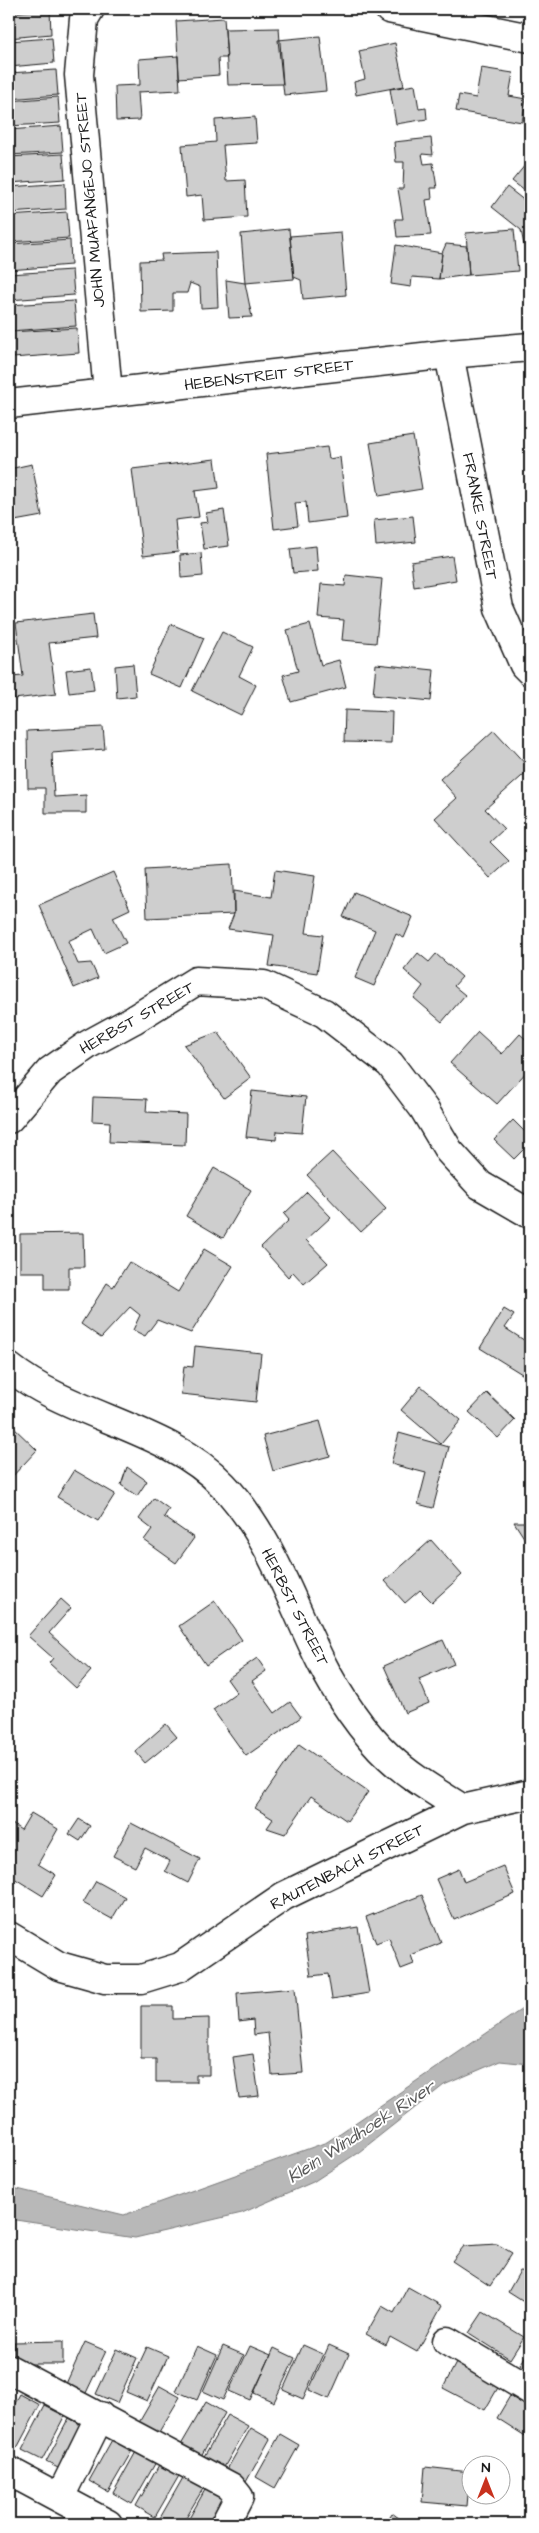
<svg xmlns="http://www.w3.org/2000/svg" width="539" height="2533" viewBox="0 0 539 2533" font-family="'Architects Daughter',sans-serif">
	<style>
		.water { fill: #b8b8b8; stroke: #7a7a7a }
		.building { fill: #cecece; stroke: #1c1c1c }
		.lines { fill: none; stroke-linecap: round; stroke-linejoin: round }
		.minor-casing { stroke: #1c1c1c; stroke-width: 31 }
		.minor { stroke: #fff; stroke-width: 28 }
		.labels { text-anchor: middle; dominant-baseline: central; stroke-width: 4; stroke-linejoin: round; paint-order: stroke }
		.street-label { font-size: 16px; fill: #1c1c1c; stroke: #fff }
		.water-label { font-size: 18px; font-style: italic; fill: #5a5a5a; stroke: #fff }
	</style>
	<rect width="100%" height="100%" fill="#fff"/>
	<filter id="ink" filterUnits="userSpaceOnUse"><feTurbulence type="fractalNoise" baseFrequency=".02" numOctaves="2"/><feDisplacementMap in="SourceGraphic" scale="10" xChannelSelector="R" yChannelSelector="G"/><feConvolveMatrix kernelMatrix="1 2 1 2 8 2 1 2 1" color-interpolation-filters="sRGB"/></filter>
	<g filter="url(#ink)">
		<!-- water -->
		<path class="water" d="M525,2007L530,2008V2064L500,2061L444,2085L359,2152L313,2182L242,2213L135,2238L9,2219V2187L124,2215L327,2142Z"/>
		<!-- building -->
		<path class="building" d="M50,9L51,34L9,38V13Z
			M224,18L227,58H218L219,75L179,78L176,21Z
			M279,28L283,84L228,85L225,29Z
			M320,36L326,91L284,95L278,40Z
			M52,38L54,63L9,67V41Z
			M395,43L404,86L356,95L354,82L365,79L359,51Z
			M178,56L180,90L138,92L140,120L116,121L115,86L140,85L139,59Z
			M481,68L513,73L509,96L526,99L522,122L456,111L459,95L476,98Z
			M56,70L58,95L9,99V73Z
			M415,85L419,109L426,108L427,119L396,124L390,89Z
			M58,97L60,123L9,126V101Z
			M255,117L257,143L223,145L226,181L245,180L247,217L204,220L202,195L186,197L182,145L216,142L215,120Z
			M61,126L63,152L9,155V130Z
			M431,138L433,155L422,154L424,164L433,163L437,188H431L432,199L426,200L431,235L397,237L395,219H403L398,189H403L404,162H396L394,142Z
			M63,154L65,179L9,183V157Z
			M526,164L530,168V195L512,181Z
			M65,183L66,209L9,213V187Z
			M507,187L530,205V265H528L521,230L492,207Z
			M67,212L69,238L9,242V216Z
			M289,229L294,279L245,283L241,234Z
			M514,229L518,271L469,275L466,233Z
			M341,232L346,295L303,299L301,280L294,277L290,236Z
			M70,240L71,265L9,270V244Z
			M446,244L467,246L469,275L439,279L442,253Z
			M396,245L442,253L439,279L412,277L411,287L391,284Z
			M216,252L218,307L201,308L200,287L190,283L187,293H173V311L141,312L140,261L162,260L161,254Z
			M72,270L74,295L9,300V274Z
			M226,280L245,283L252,317L229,318Z
			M74,301L76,326L10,331L9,305Z
			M77,328L79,353L12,358L10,332Z
			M413,436L422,489L379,496L370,443Z
			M327,447L329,459L340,457L347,518L308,523L306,502L295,503L298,526L274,529L266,454Z
			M215,459L219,488L195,491L199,517L175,520L178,552L143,556L132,469Z
			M32,464L42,516L9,522V469Z
			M224,510L229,546L204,549L200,523L208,522L206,513Z
			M413,516L416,542L376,546L374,520Z
			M316,546L318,571L293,573L290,549Z
			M201,553L203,576L181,578L180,555Z
			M452,556L456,580L414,587L411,562Z
			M346,575L382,579L376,643L342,640L344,620L318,618L321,584L345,586Z
			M93,614L96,638L49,643L56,694L14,699L11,677L23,676L16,623Z
			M171,624L204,638L182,688L149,674Z
			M310,624L321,665L339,660L346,687L291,702L283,675L298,671L287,630Z
			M222,632L253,647L239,676L256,685L241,715L192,691Z
			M133,664L136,696L117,698L115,666Z
			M376,664L434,670L431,701L373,695Z
			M91,667L94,690L69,693L66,670Z
			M345,710L392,712L391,743L344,742Z
			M103,727L105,749L52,753L54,797L86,795V813H45V788H28L27,731Z
			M494,730L530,769L485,809L504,829L490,842L509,861L490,878L435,818L457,798L440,779Z
			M232,864L234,914L147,918L145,869Z
			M275,870L315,876L306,933L323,935L317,973L269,966L274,935L228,929L234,914V891L271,897Z
			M113,872L130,909L113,917L126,943L104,953L93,929L68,941L78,964L91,963L98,978L74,988L39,905Z
			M354,892L413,917L404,938L396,934L374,986L355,978L375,930L343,917Z
			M418,953L429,962L436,954L462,977L454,986L465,995L442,1022L414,998L423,986L404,970Z
			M218,1032L251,1078L224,1098L184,1045Z
			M478,1032L502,1054L520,1034L530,1043V1068L497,1104L450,1063Z
			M252,1091L306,1097L302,1133L277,1131L276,1140L246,1137Z
			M93,1097L147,1099L146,1112L186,1114L185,1145L109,1142L110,1122L92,1121Z
			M513,1120L530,1137V1143L514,1159L494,1140Z
			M332,1152L386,1209L361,1232L307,1175Z
			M214,1168L251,1190L223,1238L186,1216Z
			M307,1192L331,1217L306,1240L328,1263L304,1284L293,1272L288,1277L261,1247L289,1220L284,1214Z
			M83,1233L84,1267H69V1289H45V1272H20V1234Z
			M204,1249L233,1266L191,1333L157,1320L145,1336L133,1330L140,1315L130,1307L101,1338L81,1324L107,1283L113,1287L129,1262L178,1292Z
			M504,1309L514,1315L505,1328L530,1344V1379L480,1348Z
			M195,1346L261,1353L256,1402L181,1394L184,1366L193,1367Z
			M421,1386L461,1420L441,1444L401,1410Z
			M487,1393L515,1420L498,1438L469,1412Z
			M320,1421L330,1456L273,1471L263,1436Z
			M12,1426L37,1450L9,1480V1430Z
			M399,1433L449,1447L433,1508L418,1504L426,1473L391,1464Z
			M127,1467L147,1481L137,1496L121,1485Z
			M74,1470L115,1494L98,1521L57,1497Z
			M154,1498L169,1509L164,1517L194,1538L176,1563L144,1540L152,1529L139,1519Z
			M514,1522H530V1547Z
			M431,1540L462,1575L432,1602L420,1590L405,1603L385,1581Z
			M61,1599L71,1608L49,1633L91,1671L76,1688L49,1663L53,1658L28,1636Z
			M215,1601L242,1640L206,1665L179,1626Z
			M443,1640L454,1664L419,1679L429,1703L405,1713L384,1666Z
			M257,1658L266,1671L252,1681L275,1713L290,1702L301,1717L246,1756L213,1710L237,1693L227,1679Z
			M166,1724L177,1737L145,1763L135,1751Z
			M299,1744L368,1792L347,1821L311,1796L285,1834L267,1828L273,1819L255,1808Z
			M31,1813L58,1829L38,1864L56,1875L43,1896L9,1875V1822L21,1830Z
			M79,1819L90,1826L80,1841L69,1834Z
			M131,1823L200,1859L188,1883L165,1871L170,1861L145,1848L135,1867L113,1856Z
			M503,1866L515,1894L454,1920L436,1879L459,1869L464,1882Z
			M96,1881L125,1897L112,1919L83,1903Z
			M422,1895L441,1943L411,1955L414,1964L401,1969L389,1938L376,1943L366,1917Z
			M358,1927L369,1993L332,1999L328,1974L311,1976L305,1936Z
			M295,1988L303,2073L272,2075L268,2033L254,2035L253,2020L239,2022L237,1993Z
			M141,2006H173V2019L209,2018V2075H196V2082H156V2059H141Z
			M253,2054L259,2096L239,2098L233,2057Z
			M497,2244L512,2253L490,2286L452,2261L464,2246Z
			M520,2271L530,2272V2306L508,2292Z
			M408,2287L442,2306L417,2352L390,2337L386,2345L366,2334L382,2306L394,2313Z
			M483,2312L524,2337L510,2359L469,2333Z
			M63,2341V2364H14V2342Z
			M85,2342L106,2351L85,2395L65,2386Z
			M303,2345L323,2354L303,2399L283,2390Z
			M329,2345L349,2354L329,2399L309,2390Z
			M197,2346L217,2355L197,2400L176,2391Z
			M223,2346L244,2355L223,2400L203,2391Z
			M250,2346L271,2355L250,2400L229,2391Z
			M147,2347L168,2356L147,2401L126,2392Z
			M274,2348L295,2358L274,2402L254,2393Z
			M117,2349L137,2358L117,2403L96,2394Z
			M530,2349V2371L520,2365Z
			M456,2363L499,2386L485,2410L443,2388Z
			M160,2386L180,2397L156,2437L137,2426Z
			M20,2394L40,2405L17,2448L9,2444V2415Z
			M510,2396L530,2409V2439L497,2418Z
			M206,2402L225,2413L201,2456L181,2445Z
			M45,2406L65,2416L42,2460L22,2450Z
			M228,2415L248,2426L223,2469L203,2458Z
			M69,2418L89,2429L66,2472L46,2462Z
			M251,2428L270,2439L246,2482L226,2471Z
			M280,2434L299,2445L275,2488L256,2477Z
			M113,2438L133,2449L108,2492L89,2481Z
			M137,2450L156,2462L132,2504L113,2493Z
			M160,2463L180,2474L155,2517L136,2506Z
			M425,2467L470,2472L467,2506L422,2502Z
			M184,2476L204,2487L182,2524H170L160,2518Z
			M206,2488L226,2499L211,2524H186Z
			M392,2513L407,2524H385Z"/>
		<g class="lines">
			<!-- minor casing -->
			<g class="minor-casing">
				<path id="minor" d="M90,9L84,19L79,75L108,393
					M389,9L530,38
					M449,354L499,608L524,665L530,671
					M9,404L449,354L530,347
					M9,1119L50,1071L89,1044L133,1020L196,981L264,985L324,1013L390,1064L424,1109L449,1151L480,1185L530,1214
					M9,1367C71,1417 168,1427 223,1485C270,1534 291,1602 321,1662C337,1694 363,1733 389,1757C411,1778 438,1793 463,1809
					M9,1936L59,1966L105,1979H141L180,1967L284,1896L463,1809L530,1794
					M447,2341L530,2390
					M9,2369L231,2487L239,2497L225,2524
					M9,2471L108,2524
					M60,2497L100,2416"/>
			</g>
			<!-- minor -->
			<use href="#minor" class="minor"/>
		</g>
	</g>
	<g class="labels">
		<!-- street labels -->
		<g class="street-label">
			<text transform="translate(90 200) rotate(-95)">JOHN MUAFANGEJO STREET</text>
			<text transform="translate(269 375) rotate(-7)">HEBENSTREIT STREET</text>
			<text transform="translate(480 516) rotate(79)">FRANKE STREET</text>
			<text transform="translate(137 1018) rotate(-30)">HERBST STREET</text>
			<text transform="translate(295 1607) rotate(63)">HERBST STREET</text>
			<text transform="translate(347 1867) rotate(-27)">RAUTENBACH STREET</text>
		</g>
		<!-- water labels -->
		<g class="water-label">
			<text transform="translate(361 2132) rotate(-33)">Klein Windhoek River</text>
		</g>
	</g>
	<!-- margin -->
	<rect width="539" height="2533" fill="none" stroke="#fff" stroke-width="30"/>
	<rect x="15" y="15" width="509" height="2503" fill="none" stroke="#1c1c1c" stroke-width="2" filter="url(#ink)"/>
	<!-- north arrow -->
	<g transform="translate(486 2480)"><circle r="24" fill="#ffffff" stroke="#a4a4a4"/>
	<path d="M0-4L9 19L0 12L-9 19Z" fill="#c8321e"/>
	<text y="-8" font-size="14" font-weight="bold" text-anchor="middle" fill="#1c1c1c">N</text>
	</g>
</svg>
